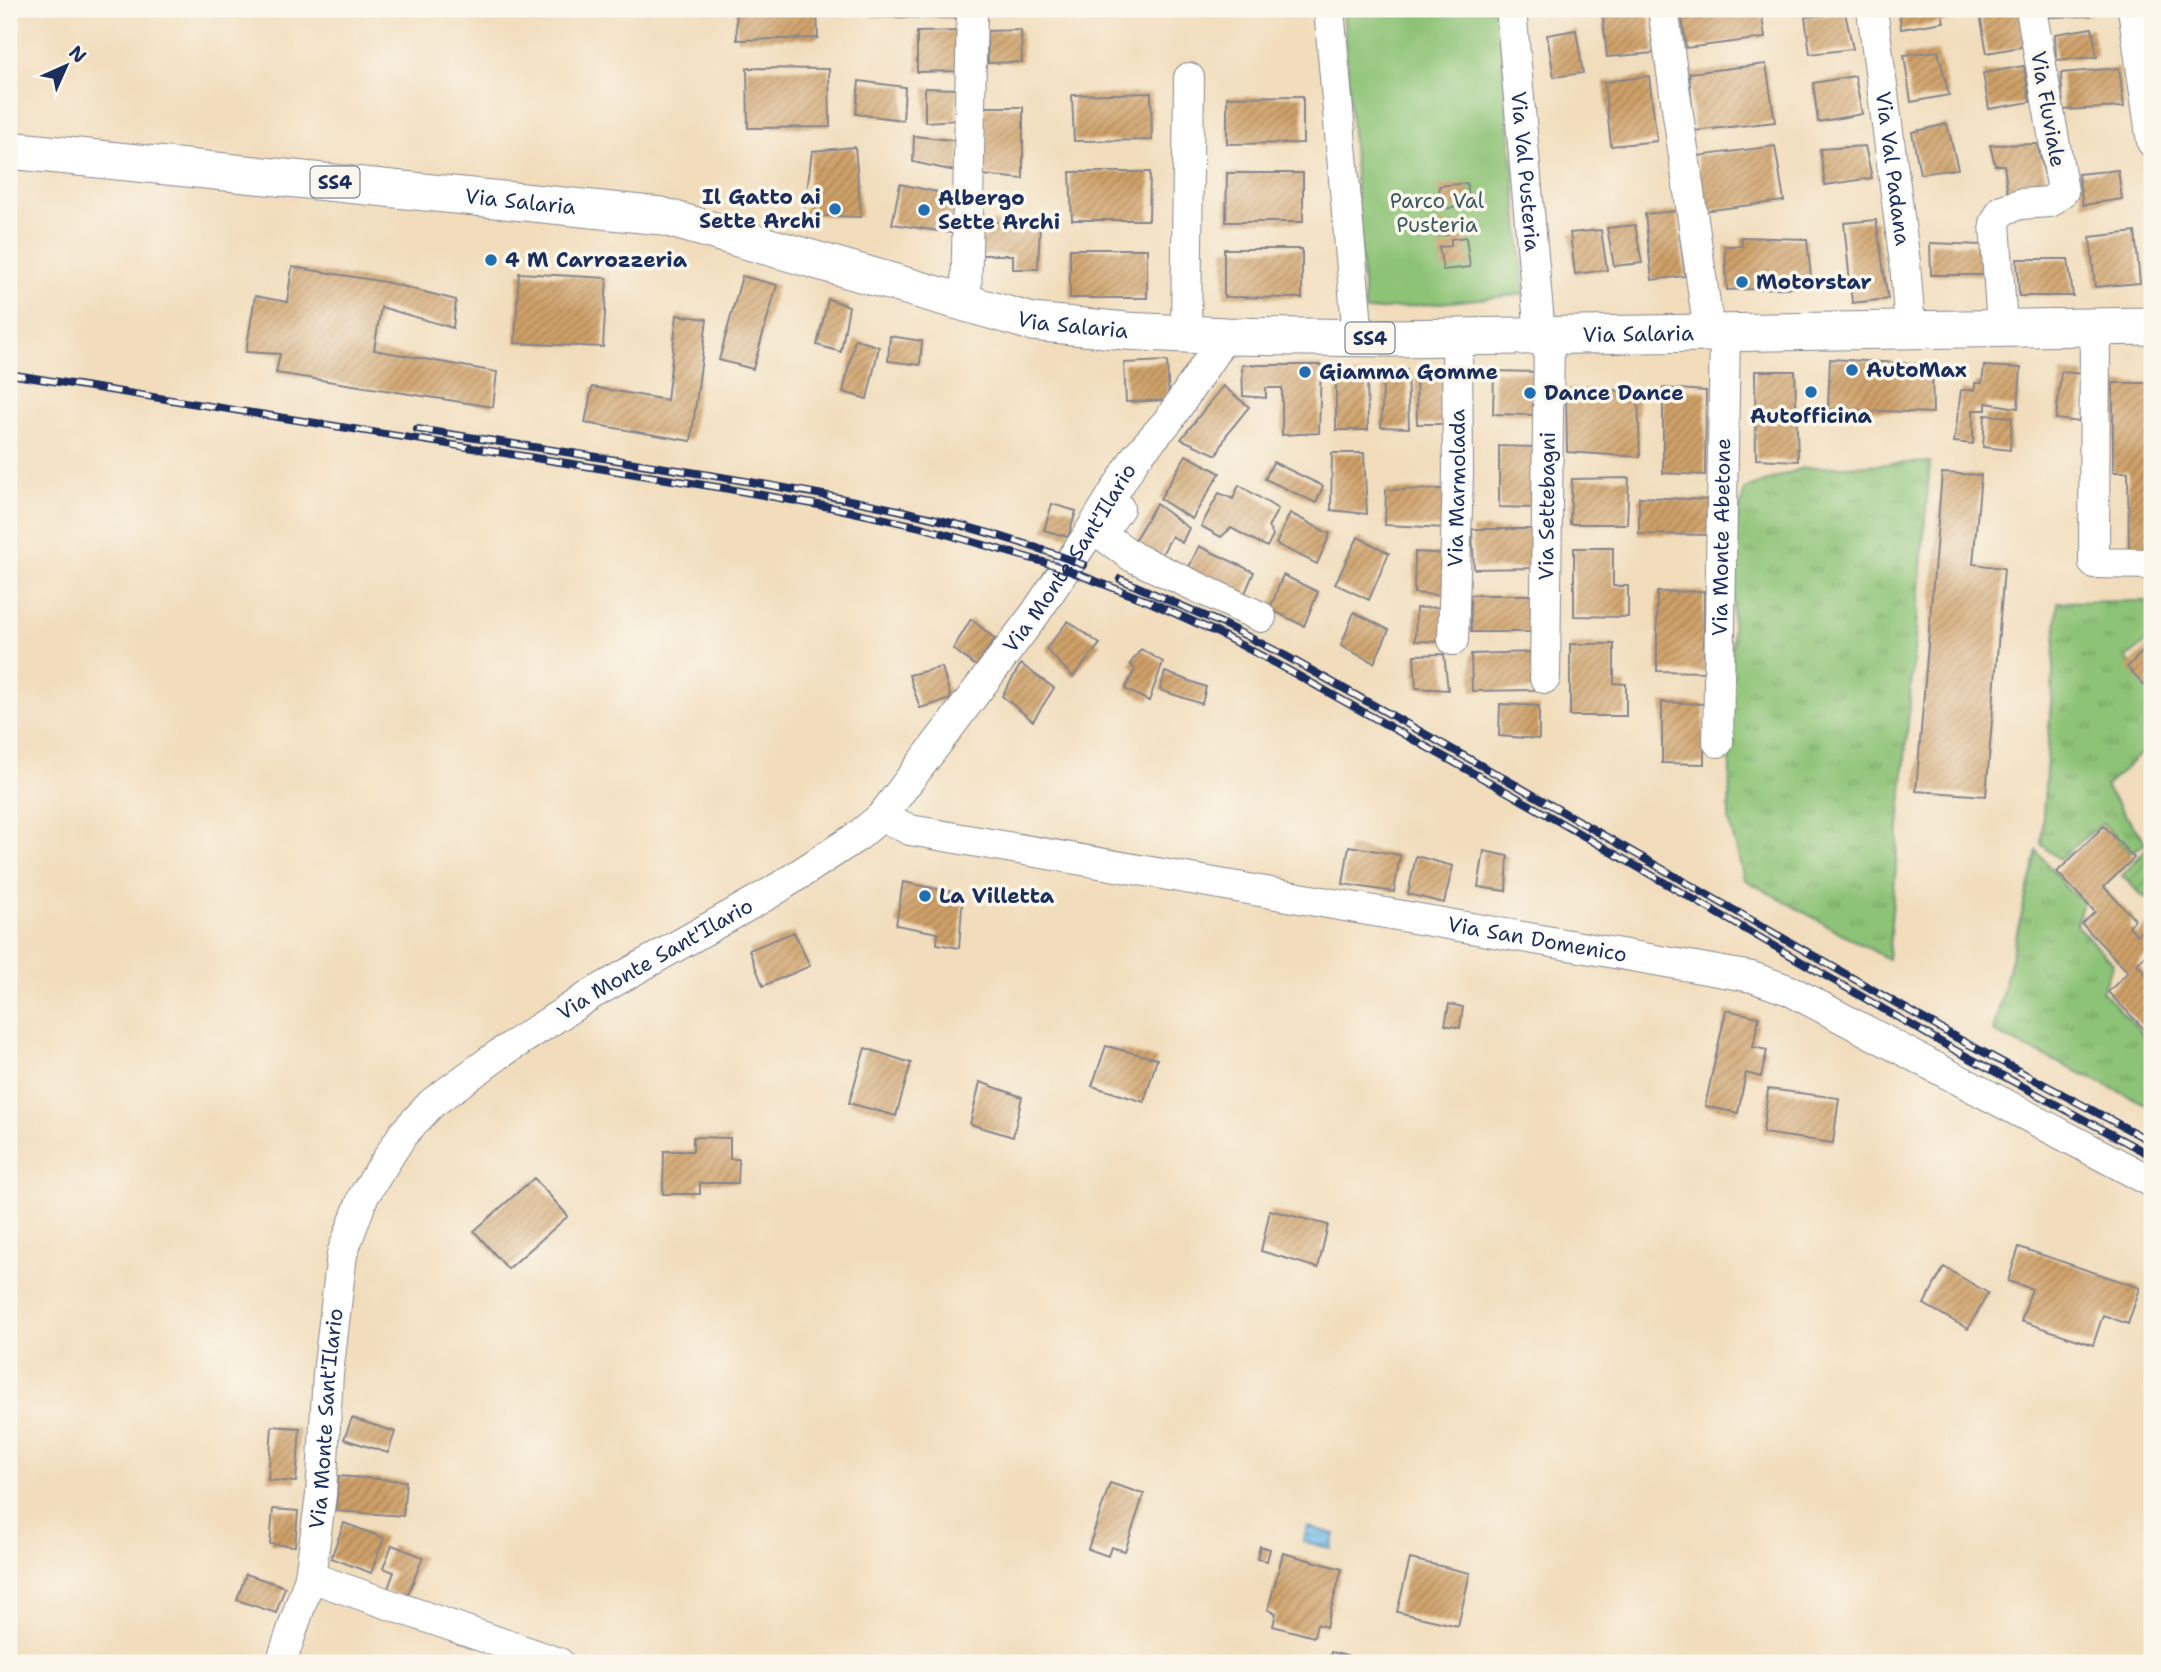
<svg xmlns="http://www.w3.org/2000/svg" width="2161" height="1672" viewBox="0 0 2161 1672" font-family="'Shantell Sans',sans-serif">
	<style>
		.grass { fill: url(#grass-tufts); stroke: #54796a; stroke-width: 2 }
		.park { fill: #8dc376; stroke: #54796a; stroke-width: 2 }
		.garden { fill: url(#garden-furrows); stroke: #54796a; stroke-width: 2 }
		.water { fill: url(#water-rules); stroke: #4676a4; stroke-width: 2 }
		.building { fill: url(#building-hatch) }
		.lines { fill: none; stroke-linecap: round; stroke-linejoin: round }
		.minor-casing { stroke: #86868d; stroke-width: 32 }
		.major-casing { stroke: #86868d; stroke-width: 39 }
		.minor { stroke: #fff; stroke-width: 30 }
		.major { stroke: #fff; stroke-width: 37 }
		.rail-casing { stroke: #1b2f5e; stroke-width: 8 }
		.rail { stroke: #fbf7ec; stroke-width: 5; stroke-dasharray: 16; stroke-linecap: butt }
		.poi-dot { fill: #1f6fb2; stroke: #fbf7ec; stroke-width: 2.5 }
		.labels { text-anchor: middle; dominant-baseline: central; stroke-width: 7; stroke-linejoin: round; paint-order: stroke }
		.shield { fill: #fbf7ec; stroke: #5e6b89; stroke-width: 2 }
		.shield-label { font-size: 19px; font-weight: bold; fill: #1b2f5e }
		.street-label { font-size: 21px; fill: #1b2f5e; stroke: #fbf7ec }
		.poi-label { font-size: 21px; font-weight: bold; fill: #1b2f5e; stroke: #fbf7ec; text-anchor: start }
		.park-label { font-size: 21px; fill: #3d5b65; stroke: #fbf7ec }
	</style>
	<defs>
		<pattern id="grass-tufts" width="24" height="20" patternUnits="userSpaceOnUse" patternTransform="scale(1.75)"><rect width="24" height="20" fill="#8dc376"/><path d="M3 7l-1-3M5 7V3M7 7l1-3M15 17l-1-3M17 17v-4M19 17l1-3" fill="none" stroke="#729f64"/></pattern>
		<pattern id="garden-furrows" width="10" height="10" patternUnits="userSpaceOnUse" patternTransform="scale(1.75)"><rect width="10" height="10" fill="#8dc376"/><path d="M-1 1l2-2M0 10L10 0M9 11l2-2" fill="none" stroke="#729f64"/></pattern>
		<pattern id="water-rules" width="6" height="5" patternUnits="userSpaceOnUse" patternTransform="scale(1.75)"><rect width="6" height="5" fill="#72bdeb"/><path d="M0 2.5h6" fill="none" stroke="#5d9ac2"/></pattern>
		<pattern id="building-hatch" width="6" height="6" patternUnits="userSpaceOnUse" patternTransform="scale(1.75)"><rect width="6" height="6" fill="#cfa067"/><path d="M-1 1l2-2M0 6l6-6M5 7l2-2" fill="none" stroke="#a78358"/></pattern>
	</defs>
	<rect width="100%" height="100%" fill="#fbf7ec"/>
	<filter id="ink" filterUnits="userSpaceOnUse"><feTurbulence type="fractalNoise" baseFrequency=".0143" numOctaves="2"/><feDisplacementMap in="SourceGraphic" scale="14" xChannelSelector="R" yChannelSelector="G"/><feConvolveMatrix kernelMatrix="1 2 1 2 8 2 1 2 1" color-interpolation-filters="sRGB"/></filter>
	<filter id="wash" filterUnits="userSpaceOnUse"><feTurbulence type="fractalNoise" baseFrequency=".00686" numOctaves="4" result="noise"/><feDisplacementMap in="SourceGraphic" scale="28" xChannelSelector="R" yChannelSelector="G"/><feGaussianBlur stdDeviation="1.57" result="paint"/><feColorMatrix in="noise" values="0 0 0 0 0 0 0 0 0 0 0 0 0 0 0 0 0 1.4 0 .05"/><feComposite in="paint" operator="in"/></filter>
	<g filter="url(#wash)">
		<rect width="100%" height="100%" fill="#f1ddbc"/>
		<!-- grass -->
		<path class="grass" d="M1930,462L1888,959L1744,879L1729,820L1734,532L1745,489L1803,468Z
			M2152,601V637L2126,659L2152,687V749L2149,746L2105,787L2146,843L2130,853L2103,823L2059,859L2041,844L2058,602Z
			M2037,851L2065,886L2083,902L2076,925L2113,963L2102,991L2150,1041L2152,1039V1107L1993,1032Z"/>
		<!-- park -->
		<path class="park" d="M1343,9H1498L1525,294L1365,311Z"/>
		<!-- garden -->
		<path class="garden" d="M2149,846L2152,849V890L2145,898L2122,876Z"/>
		<!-- water -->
		<path class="water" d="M1308,1527L1335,1534L1331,1549L1303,1541Z"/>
		<g id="blocks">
			<!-- building -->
			<path class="building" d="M736,9H817L818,38L737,40Z
				M872,9H962L963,18L872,17Z
				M988,9H1037V14L988,13Z
				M1123,9H1242V11L1123,16Z
				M1602,9H1648L1654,53L1607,57Z
				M1681,9H1761L1765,38L1686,48Z
				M1899,9H1941L1944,22L1901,29Z
				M1979,9H2019L2026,46L1987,53Z
				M2048,9H2089L2090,16L2049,17Z
				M1845,13L1853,49L1810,54L1805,17Z
				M2092,28L2097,57L2056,60L2055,34Z
				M1021,30L1022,62L988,63L987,31Z
				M1576,30L1583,73L1554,77L1547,35Z
				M962,31V71L917,72V32Z
				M1938,51L1949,95L1911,102L1904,55Z
				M1766,64L1775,122L1694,131L1689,73Z
				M2024,66L2030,102L1989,109L1983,73Z
				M747,68L829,69L830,127L748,128Z
				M2119,68L2124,107L2063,110L2061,73Z
				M1649,76L1657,141L1611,146L1604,82Z
				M1855,76L1862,114L1818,122L1813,83Z
				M859,81L905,87L903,120L856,114Z
				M925,88L957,89L956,120L925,122Z
				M1151,93L1152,140L1074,141L1072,95Z
				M1303,96V143L1227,144V97Z
				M984,107H1023V179L982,175Z
				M1947,124L1958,169L1920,174L1912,132Z
				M914,136L960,141L959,172L913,162Z
				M2037,144L2050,195L2008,196L2004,165H1995L1990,145Z
				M1775,146L1784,201L1704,211L1697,156Z
				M1865,146L1872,178L1825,185L1820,149Z
				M855,147L861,217L804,215L812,151Z
				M2118,170L2122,199L2083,205L2078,174Z
				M1070,172H1150L1149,220H1072Z
				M1227,173H1303V222H1226Z
				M1467,183L1470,206L1441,209L1439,186Z
				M900,184L955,196L952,233L892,224Z
				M1677,211L1685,276L1652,280L1645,214Z
				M1876,220L1888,299L1852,303L1844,223Z
				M980,221L1040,226L1038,269H1013V255H979Z
				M1445,222L1447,235L1433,236L1431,224Z
				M1635,225L1642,263L1614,266L1607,228Z
				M1601,230L1607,270L1575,274L1570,233Z
				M2135,232L2140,283L2095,287L2090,237Z
				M1466,237L1470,267L1443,270L1439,247L1451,246V239Z
				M1741,237L1807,239L1812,287L1727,290L1725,246H1742Z
				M1930,243L1982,245L1984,275H1931Z
				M1070,249H1147V298H1070Z
				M1224,249H1302V298L1224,297Z
				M2017,259H2068L2073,296H2019Z
				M292,267L385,282L456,300L453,328L381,307L374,350L497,372L493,407L276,373L280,354L246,352L255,296L287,302Z
				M519,273L607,278L603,347L515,343Z
				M742,276L777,285L753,369L719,360Z
				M828,299L849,306L841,352L817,345Z
				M677,315L707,319L691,441L585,423L592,387L667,400Z
				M890,336L922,341L920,365L888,361Z
				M855,339L879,347L867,399L843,392Z
				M1830,359L1932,365L1933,413L1828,409Z
				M1167,361L1169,400L1126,402L1124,363Z
				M1242,365H1321L1319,433L1282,435V388H1266V398L1243,396Z
				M1984,366L2021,368L2018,408L1986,403V410H1973V444L1954,442L1961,390H1975V383H1982Z
				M1416,369L1450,370L1451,424H1417Z
				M1384,370H1407L1409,428L1381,427Z
				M1494,371L1537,372L1536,415L1493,414Z
				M1755,371H1795L1798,461L1756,459Z
				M2061,372L2084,374L2079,422L2056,419Z
				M1367,374L1368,430H1336V375Z
				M2113,383H2152V552H2129L2128,472H2113Z
				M1223,386L1249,407L1227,434L1217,455L1181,439Z
				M1663,388L1706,391L1705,475L1663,473Z
				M1566,389L1638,391L1640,457L1567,452Z
				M1985,415L2012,417L2010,450L1983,447Z
				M1499,446L1537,447L1538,508L1499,507Z
				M1332,453H1364L1367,514L1331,510Z
				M1186,455L1220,473L1192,519L1160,499Z
				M1273,462L1323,486L1316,503L1265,479Z
				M1942,473L1981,475L1973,564L2004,568L1986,796L1916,791Z
				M1629,478L1627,524H1570L1572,479Z
				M1239,485L1278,509L1268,527L1273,535L1267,547L1231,528L1221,537L1201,526L1219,493L1233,499Z
				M1444,489L1447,528L1385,525L1386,490Z
				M1639,497L1713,500L1714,535L1639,534Z
				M1052,504L1076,511L1068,537L1044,530Z
				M1156,504L1189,528L1182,543L1172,536L1157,563L1132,544Z
				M1290,513L1330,534L1317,564L1276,544Z
				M1472,529H1534L1536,568L1474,569Z
				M1358,537L1389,553L1369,600L1335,584Z
				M1199,546L1254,572L1243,598L1187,571Z
				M1574,548H1613V586H1628V617L1574,616Z
				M1415,552L1448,554V596L1414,593Z
				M1283,575L1318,592L1304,626L1270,609Z
				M1704,591V672L1657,671V592Z
				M1470,595H1533L1535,632H1471Z
				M1445,607L1446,642L1415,641L1416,608Z
				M1354,612L1389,630L1374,663L1341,646Z
				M971,619L995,639L976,666L953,649Z
				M1068,621L1100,644L1073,677L1046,649Z
				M2152,642V693L2127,667Z
				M1570,644H1614V683L1626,684V716H1570Z
				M1141,649L1163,662L1149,701L1125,689L1135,669L1130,664Z
				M1533,652L1537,690L1472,691L1471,654Z
				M1444,654L1448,690L1416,688L1414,655Z
				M1021,664L1054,688L1033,721L1002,696Z
				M942,667L951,699L920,708L909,675Z
				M1165,672L1206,687L1202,704L1160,690Z
				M1662,702L1704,704V764L1662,763Z
				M1500,704L1539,706V739L1499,736Z
				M2104,826L2134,858L2104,887L2135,919L2129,926L2137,935L2150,921L2152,923V949L2137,964L2152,980L2151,1036L2108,992L2128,972L2082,924L2095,912L2057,872Z
				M1349,846L1400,855L1394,892L1343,884Z
				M1484,851L1508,856L1506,891L1478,887Z
				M1416,856L1453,866L1444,903L1408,894Z
				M903,882L963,894L959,948L937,944L938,933L896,925Z
				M794,932L810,966L763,986L749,950Z
				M1449,1004L1463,1007L1460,1028L1445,1025Z
				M1726,1010L1759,1017L1753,1047L1767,1050L1761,1077L1746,1073L1738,1113L1705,1106Z
				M1106,1046L1157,1059L1144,1102L1092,1086Z
				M865,1048L911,1063L896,1116L849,1103Z
				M980,1082L1022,1097L1013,1137L970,1124Z
				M1768,1089L1839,1098L1833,1143L1763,1133Z
				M693,1137L730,1138V1159H739L738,1183H700V1194H663L664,1151H693Z
				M534,1178L568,1216L508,1269L474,1231Z
				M1270,1210L1328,1225L1318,1268L1261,1251Z
				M2019,1247L2140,1288L2128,1324L2103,1315L2093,1345L2021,1321L2032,1289L2008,1281Z
				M1944,1267L1988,1293L1968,1329L1924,1304Z
				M352,1418L395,1432L388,1453L344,1439Z
				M272,1426L300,1428L296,1482L268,1480Z
				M338,1476L406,1481L403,1516L336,1511Z
				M1110,1483L1144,1494L1125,1551L1111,1547L1108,1556L1088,1549Z
				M273,1509L298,1511L295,1546L270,1544Z
				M344,1523L384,1538L371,1573L331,1558Z
				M392,1545L423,1557L406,1599L387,1591L394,1572L383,1568Z
				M1260,1546L1270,1549L1267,1561L1257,1559Z
				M1283,1553L1342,1569L1326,1627L1317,1624L1314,1637L1273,1626L1276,1613L1268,1610Z
				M1410,1559L1470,1573L1458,1626L1397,1612Z
				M246,1574L285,1587L276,1613L237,1600Z
				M1331,1652L1347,1656L1345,1663H1329Z"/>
		</g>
	</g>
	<g filter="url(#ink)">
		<use href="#blocks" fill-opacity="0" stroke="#86868d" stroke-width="2"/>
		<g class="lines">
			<!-- minor casing -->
			<g class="minor-casing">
				<g id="minor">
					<path d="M1329,9L1358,337"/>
					<path id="s1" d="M1511,9L1540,335"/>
					<path d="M1663,9L1709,332"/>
					<path id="s2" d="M1872,9L1905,263L1910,329"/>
					<path d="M2133,9L2152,142"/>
					<path d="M966,303L972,9"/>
					<path d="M2095,326L2094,563L2152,564"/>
					<path d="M2002,328L1995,223L2002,210L2020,204L2050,202L2063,191L2031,9"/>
					<path d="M1186,334L1189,78"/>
					<path d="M1119,508L1101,534L1133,557L1261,617"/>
					<path id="s3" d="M1453,640L1458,473L1457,337"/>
					<path id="s4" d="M1545,678L1549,335"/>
					<path id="s5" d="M1718,742L1725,332"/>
					<path id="s6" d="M882,816L910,830L1752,977L1791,991L2152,1182"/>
					<path d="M310,1577L559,1663"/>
					<path id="s7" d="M281,1663L310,1577L321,1495L328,1374L342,1254L363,1197L403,1134L432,1103L498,1055L592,994L772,892L858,836L882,816L1035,614L1086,538L1136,457L1168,421L1225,336"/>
				</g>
			</g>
			<!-- major casing -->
			<g class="major-casing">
				<g id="major">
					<path id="s8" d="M9,150L661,216L1032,322L1126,331L1225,336L1391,338L2152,326"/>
				</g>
			</g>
			<!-- minor -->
			<use href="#minor" class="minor"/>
			<!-- major -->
			<use href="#major" class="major"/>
			<!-- rail casing -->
			<g class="rail-casing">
				<path id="rail" d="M9,374L729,489L835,508L921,527L1054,565L1150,602L1216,632L1279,665L1511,794L1951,1048L2152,1156
					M417,429C514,444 612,459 709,475C836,496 964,518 1084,565
					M1120,579L1221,623L1284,655L1516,785L1957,1038L2152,1142"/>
			</g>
			<!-- rail -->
			<use href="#rail" class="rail"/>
		</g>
	</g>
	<!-- markers -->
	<g class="poi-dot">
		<circle cx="835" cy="209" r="7"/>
		<circle cx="924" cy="210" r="7"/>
		<circle cx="491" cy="260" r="7"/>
		<circle cx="1742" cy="282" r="7"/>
		<circle cx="1852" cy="370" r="7"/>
		<circle cx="1305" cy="372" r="7"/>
		<circle cx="1811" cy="392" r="7"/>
		<circle cx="1530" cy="393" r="7"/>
		<circle cx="925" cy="896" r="7"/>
	</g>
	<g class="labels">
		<!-- shield labels -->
		<g class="shield">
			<rect x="310.5" y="166.5" width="49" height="31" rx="5"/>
			<rect x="1345.5" y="322.5" width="49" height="31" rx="5"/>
		</g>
		<g class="shield-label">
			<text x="335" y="182">SS4</text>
			<text x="1370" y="338">SS4</text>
		</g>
		<!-- street labels -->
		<g class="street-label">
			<text transform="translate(2048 109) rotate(80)">Via Fluviale</text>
			<text stroke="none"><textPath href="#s2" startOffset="161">Via Val Padana</textPath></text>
			<text stroke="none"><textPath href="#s1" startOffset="163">Via Val Pusteria</textPath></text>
			<text stroke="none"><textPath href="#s8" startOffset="514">Via Salaria</textPath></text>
			<text stroke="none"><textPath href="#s8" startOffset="1082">Via Salaria</textPath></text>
			<text stroke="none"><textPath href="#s8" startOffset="1648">Via Salaria</textPath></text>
			<text stroke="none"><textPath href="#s3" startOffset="152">Via Marmolada</textPath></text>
			<text stroke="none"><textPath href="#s4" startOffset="172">Via Settebagni</textPath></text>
			<text stroke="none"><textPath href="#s5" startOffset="205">Via Monte Abetone</textPath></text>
			<text stroke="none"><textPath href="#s7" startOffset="1447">Via Monte Sant'Ilario</textPath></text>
			<text stroke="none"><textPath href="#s6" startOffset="668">Via San Domenico</textPath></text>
			<text stroke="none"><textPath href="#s7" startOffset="859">Via Monte Sant'Ilario</textPath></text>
			<text stroke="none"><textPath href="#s7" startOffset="250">Via Monte Sant'Ilario</textPath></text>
		</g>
		<!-- poi labels -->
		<g class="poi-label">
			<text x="821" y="197" text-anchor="end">Il Gatto ai<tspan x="821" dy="24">Sette Archi</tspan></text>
			<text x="938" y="198">Albergo<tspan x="938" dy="24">Sette Archi</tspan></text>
			<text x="505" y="260">4 M Carrozzeria</text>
			<text x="1756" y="282">Motorstar</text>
			<text x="1866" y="370">AutoMax</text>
			<text x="1319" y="372">Giamma Gomme</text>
			<text x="1544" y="393">Dance Dance</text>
			<text x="1811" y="416" text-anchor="middle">Autofficina</text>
			<text x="939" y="896">La Villetta</text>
		</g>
		<!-- park labels -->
		<g class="park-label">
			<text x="1437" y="201">Parco Val<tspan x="1437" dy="24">Pusteria</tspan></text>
		</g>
	</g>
	<!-- margin -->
	<rect width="2161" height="1672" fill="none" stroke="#fbf7ec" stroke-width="35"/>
	<!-- north arrow -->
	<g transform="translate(66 66) rotate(45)" stroke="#fbf7ec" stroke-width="5" paint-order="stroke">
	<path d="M0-5L12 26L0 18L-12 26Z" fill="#1b2f5e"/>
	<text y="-10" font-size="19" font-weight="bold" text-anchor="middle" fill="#1b2f5e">N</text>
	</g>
</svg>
